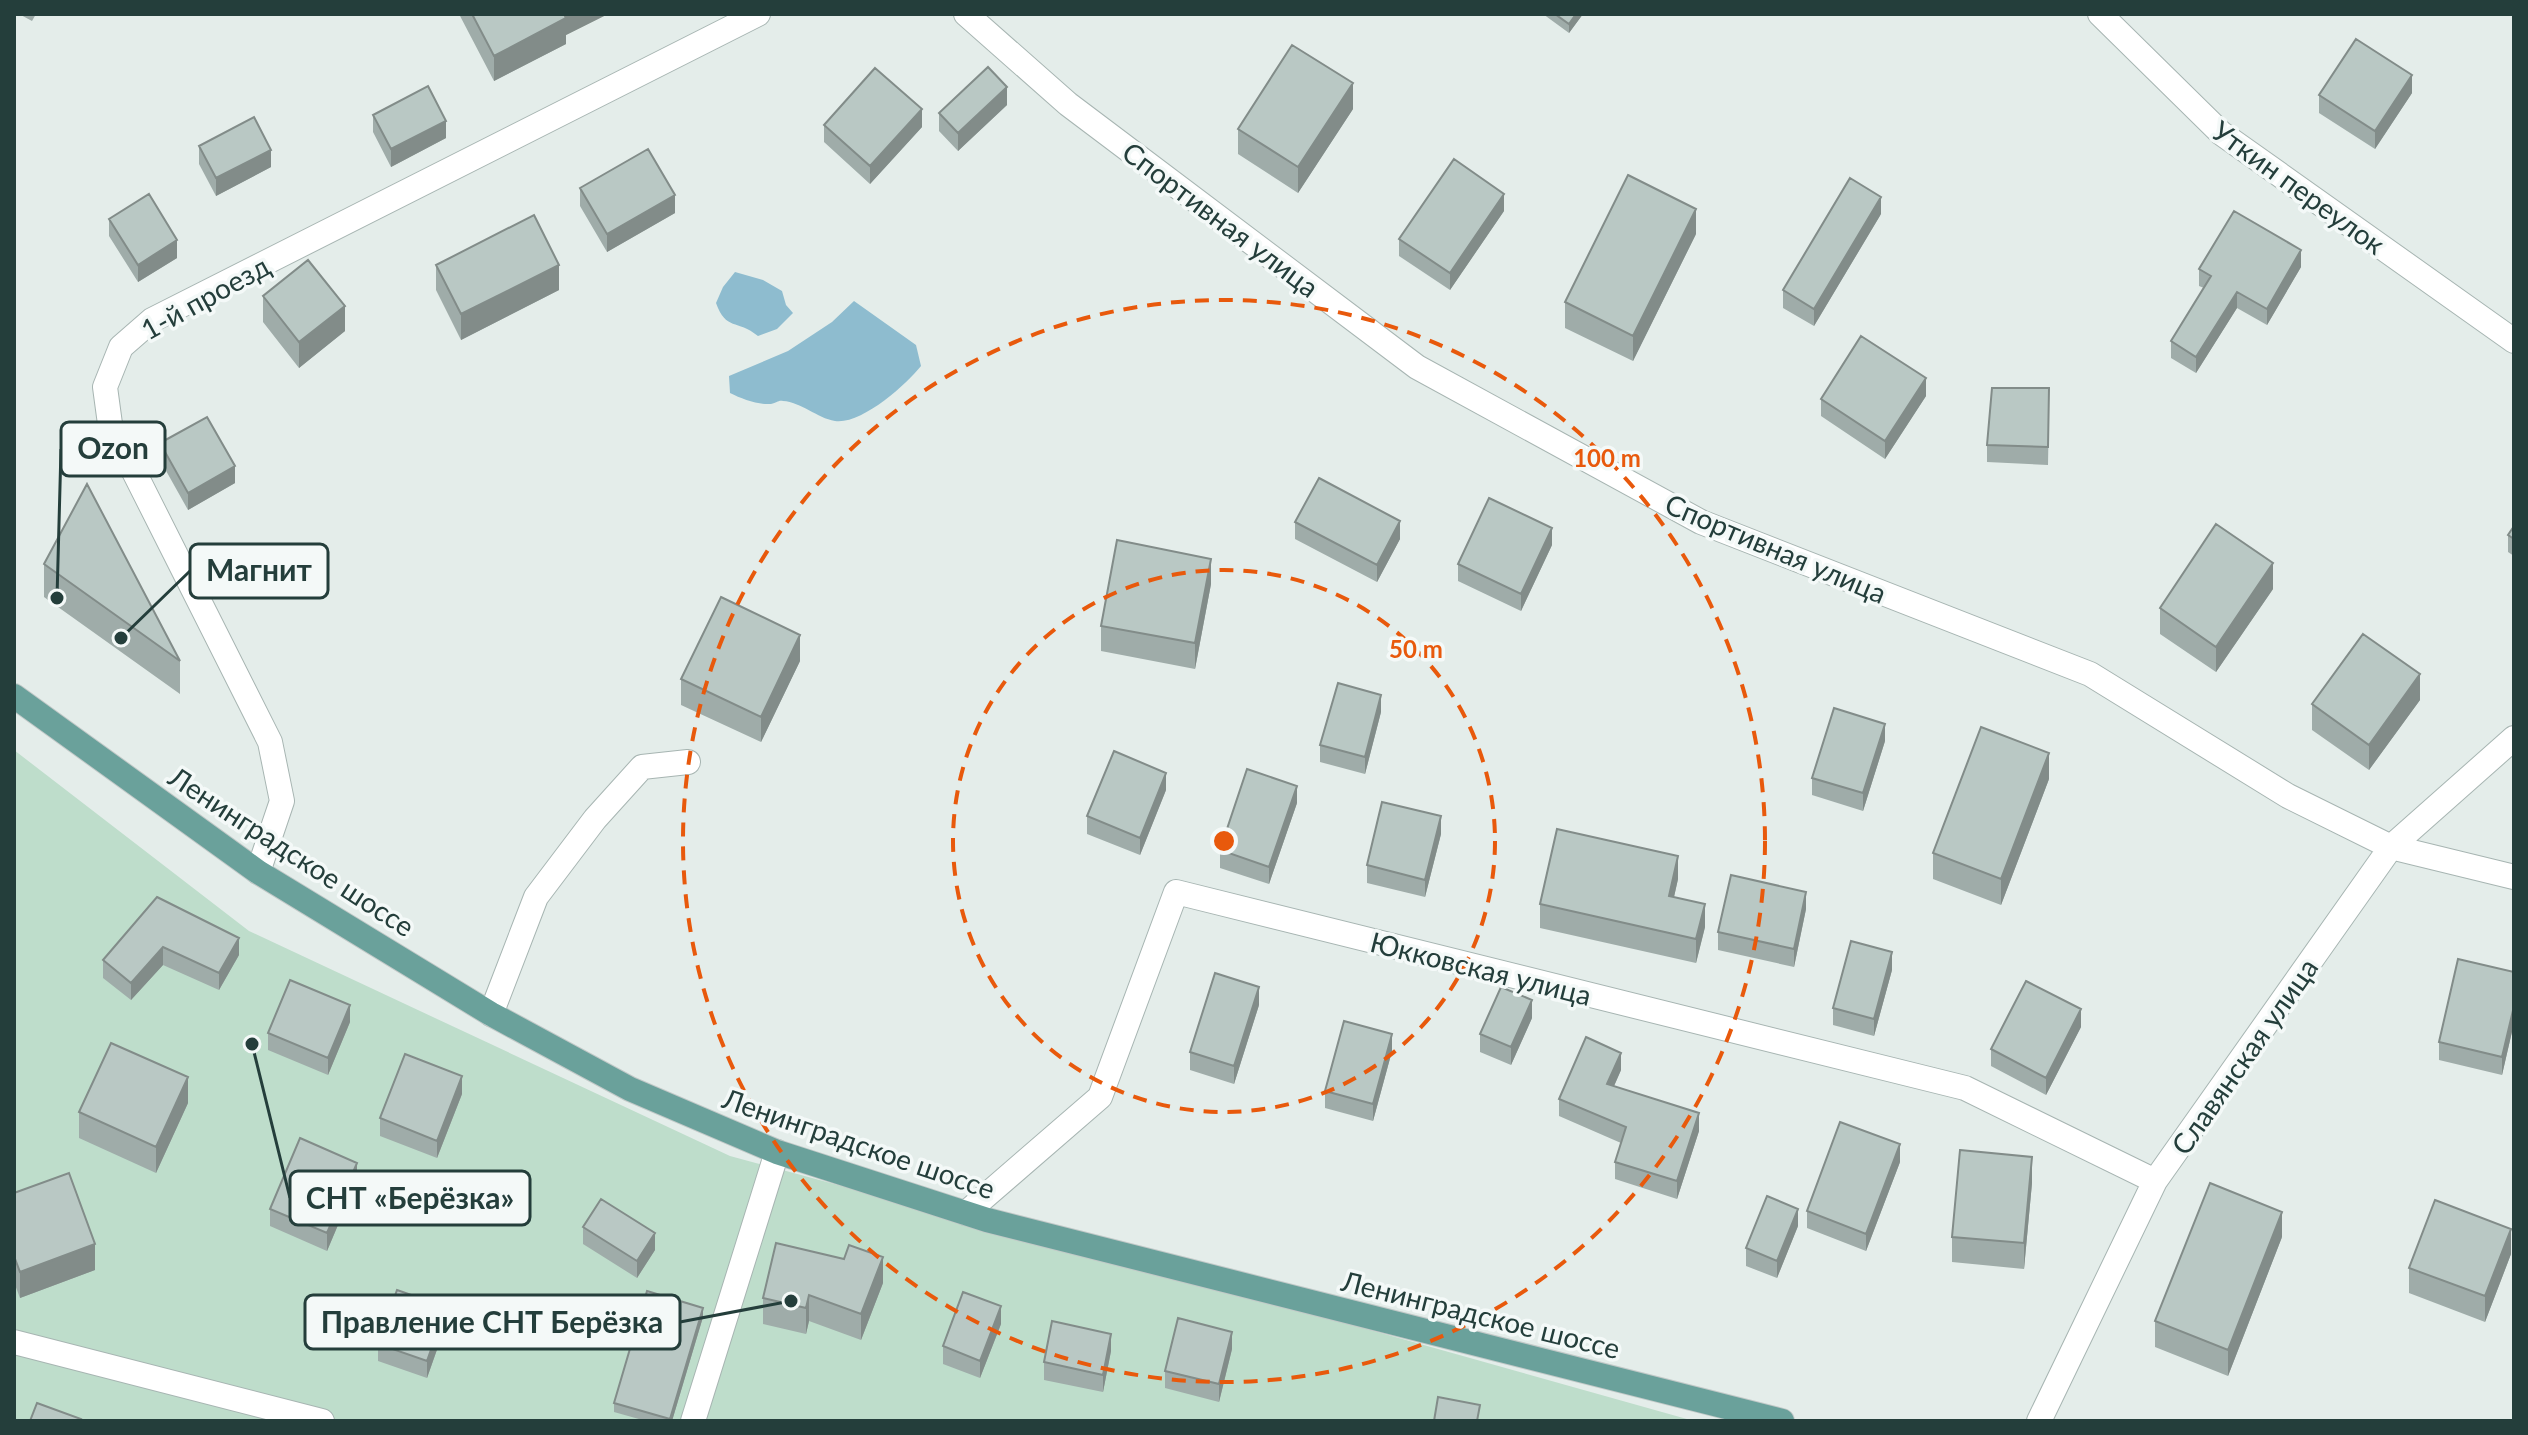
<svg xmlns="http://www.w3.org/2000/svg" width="2528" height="1435" viewBox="0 0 2528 1435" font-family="Lato,sans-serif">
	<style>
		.green { fill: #beddcb }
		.water { fill: #8ebccf }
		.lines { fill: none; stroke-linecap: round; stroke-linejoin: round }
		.minor-casing { stroke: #a7b5b2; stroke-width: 26 }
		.major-casing { stroke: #c2c9c8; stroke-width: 26 }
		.minor { stroke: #fff; stroke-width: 24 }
		.major { stroke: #6aa19b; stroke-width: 24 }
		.wall { fill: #9faca9 }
		.shaded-wall { fill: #828c89 }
		.building { fill: #b9c8c4; stroke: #828c89; stroke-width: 2 }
		.ring { fill: none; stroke: #e8590c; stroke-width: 4; stroke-dasharray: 14 10 }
		.labels { text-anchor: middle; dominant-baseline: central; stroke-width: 7; stroke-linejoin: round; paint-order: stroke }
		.street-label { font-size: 28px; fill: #243e3b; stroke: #f4f9f8 }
		.centre { fill: #e8590c; stroke: #f4f9f8; stroke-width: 4 }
		.ring-label { font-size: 24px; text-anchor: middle; font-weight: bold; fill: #e8590c; stroke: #f4f9f8; stroke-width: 7; stroke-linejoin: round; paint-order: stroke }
		.leader { fill: none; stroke: #243e3b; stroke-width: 3 }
		.callout-dot { fill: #243e3b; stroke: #f4f9f8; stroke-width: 3 }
		.callout { fill: #f4f9f8; stroke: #243e3b; stroke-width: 3 }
		.callout-label { font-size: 30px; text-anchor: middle; font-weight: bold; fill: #243e3b }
	</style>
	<rect width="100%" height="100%" fill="#e4edea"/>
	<!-- green -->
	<path class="green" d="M14,750L249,931L730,1156L1228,1290L1694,1421H14Z"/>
	<!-- water -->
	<path class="water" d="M735,272L763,280L782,291L786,305L793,313L777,329L758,336C737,319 726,331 716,303L723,287Z
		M854,301L916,345L921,366C906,385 861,425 835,421C817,418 801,402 783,401C778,400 777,403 771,404C758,405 742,399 730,393L729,376L788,351L832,322Z"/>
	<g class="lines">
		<!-- minor casing -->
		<g class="minor-casing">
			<path id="minor" d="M966,14L1068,104L1417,367L1701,522L2090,674L2288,796L2391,847L2514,877
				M2100,14L2221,133L2514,341
				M258,872L282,801L270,742L110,424L105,387L121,347L152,320L758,14
				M491,1014L536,897L595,819L642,767L688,762
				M966,1213L1100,1097L1176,892L1965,1088L2155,1181
				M14,1342L322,1421
				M693,1421L777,1152
				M2039,1421L2155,1181L2391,847L2514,738"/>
		</g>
		<!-- major casing -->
		<g class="major-casing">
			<path id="major" d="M14,696L258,872L491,1014L630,1089L777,1152L987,1220L1782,1421"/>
		</g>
		<!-- minor -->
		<use href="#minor" class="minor"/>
		<!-- major -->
		<use href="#major" class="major"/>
	</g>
	<!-- wall -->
	<path class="wall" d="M19,14H36L32,21Z
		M459,14H608L566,35V44L494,81Z
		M1543,14H1583L1569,33Z
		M2412,93L2375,149L2319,113V95Z
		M1007,105L958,151L939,131V113Z
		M1353,109L1298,193L1238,154V129Z
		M373,115L446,138L391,167L373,132Z
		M824,125L922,127L870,184L824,142Z
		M199,146L271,167L216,196L199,164Z
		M580,188L675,213L607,252L580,206Z
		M1504,211L1450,290L1399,256V239Z
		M1881,214L1814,326L1783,308V290Z
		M109,219L177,258L138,282L109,236Z
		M1696,234L1633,361L1565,328V302Z
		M436,265L559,290L461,340L436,290Z
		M2301,267L2267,325L2237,308L2196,373L2171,358V341L2204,288L2199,286V269Z
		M263,296L345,331L299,368L263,322Z
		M1926,396L1885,459L1821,416V399Z
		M2049,406L2048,465L1987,462V445Z
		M160,443L235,483L188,510L160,460Z
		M1295,522L1400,539L1377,582L1295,539Z
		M2514,526V556L2508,552V535Z
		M1552,545L1521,611L1458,581V564Z
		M44,564L180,661V694L44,597Z
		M1211,584L1195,669L1101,651V626Z
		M2273,589L2216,672L2160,634V608Z
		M800,661L761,742L681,705V679Z
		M2420,700L2369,770L2312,730V704Z
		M1381,712L1365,774L1320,762V745Z
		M1885,741L1863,811L1812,795V778Z
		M2049,779L2001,905L1933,879V853Z
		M1166,790L1140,855L1087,834V816Z
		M1297,803L1269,884L1220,868V850Z
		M1441,834L1425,897L1367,883V865Z
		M1678,879L1674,897L1705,927L1696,963L1540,928V904Z
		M157,897L239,955L219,990L163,965L131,1000L103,978V960Z
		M1806,909L1794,967L1718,950V932Z
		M1892,970L1874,1036L1833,1025V1008Z
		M2514,972V1023L2502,1075L2439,1060V1042Z
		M1259,1005L1234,1084L1190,1070V1052Z
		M1532,1018L1511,1065L1480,1052V1034Z
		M350,1022L328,1075L268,1050V1033Z
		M2081,1027L2046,1095L1991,1066V1049Z
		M1392,1051L1373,1121L1325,1108V1091Z
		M1621,1070L1614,1086L1699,1131L1677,1199L1615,1179V1162L1621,1143L1559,1116V1099Z
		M462,1094L437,1158L380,1136V1118Z
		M188,1103L156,1173L79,1138V1112Z
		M1900,1162L1866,1251L1807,1228V1211Z
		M357,1180L327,1251L270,1226V1209Z
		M2032,1183L2024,1269L1952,1262V1237Z
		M14,1193L95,1270L20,1298L14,1282Z
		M1798,1226L1777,1278L1746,1266V1248Z
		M583,1227L655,1250L637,1278L583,1244Z
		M2282,1237L2228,1376L2155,1347V1321Z
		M2511,1254L2485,1322L2409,1293V1268Z
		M883,1283L861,1340L809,1321L806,1334L763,1324V1298Z
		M703,1317L672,1421H646L614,1412V1403Z
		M446,1324L427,1378L378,1361V1344Z
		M1001,1324L980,1378L943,1364V1346Z
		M1232,1349L1219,1402L1165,1388V1371Z
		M1111,1351L1103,1392L1044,1380V1362Z"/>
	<!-- shaded-wall -->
	<path class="shaded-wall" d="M563,14H608L566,35V44L494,81V56Z
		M1576,14H1583L1569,33V24Z
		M2412,75V93L2375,149V131Z
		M1353,83V109L1298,193V167Z
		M1007,87V105L958,151V133Z
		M922,109V127L870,184V166Z
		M446,121V138L391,167V149Z
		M271,150V167L216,196V178Z
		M1504,194V211L1450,290V273Z
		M675,195V213L607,252V234Z
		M1881,197V214L1814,326V309Z
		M1696,209V234L1633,361V336Z
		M177,240V258L138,282V265Z
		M2301,250V267L2267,325V309Z
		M559,265V290L461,340V314Z
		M2237,292V308L2196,373V357Z
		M345,306V331L299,368V342Z
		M1926,378V396L1885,459V441Z
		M235,466V483L188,510V493Z
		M1400,521V539L1377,582V565Z
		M1552,528V545L1521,611V594Z
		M1211,559V584L1195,669V643Z
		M2273,563V589L2216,672V647Z
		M800,635V661L761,742V717Z
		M2420,674V700L2369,770V745Z
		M1381,695V712L1365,774V757Z
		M1885,724V741L1863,811V793Z
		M2049,753V779L2001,905V879Z
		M1166,773V790L1140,855V838Z
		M1297,786V803L1269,884V867Z
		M1441,816V834L1425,897V880Z
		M1678,856V879L1669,919V896Z
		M1806,892V909L1794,967V949Z
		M1705,904V927L1696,963V939Z
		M239,938V955L219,990V973Z
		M163,947V965L131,1000V983Z
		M1892,952V970L1874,1036V1019Z
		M1259,987V1005L1234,1084V1066Z
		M1532,1000V1018L1511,1065V1047Z
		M350,1005V1022L328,1075V1058Z
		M2514,1006V1023L2502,1075V1057Z
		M2081,1009V1027L2046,1095V1078Z
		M1392,1034V1051L1373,1121V1104Z
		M1621,1053V1070L1607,1102V1084Z
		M462,1076V1094L437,1158V1141Z
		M188,1077V1103L156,1173V1147Z
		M1699,1113V1131L1677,1199V1181Z
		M1900,1144V1162L1866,1251V1234Z
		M2032,1157V1183L2024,1269V1243Z
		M357,1163V1180L327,1251V1233Z
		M1798,1209V1226L1777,1278V1261Z
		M2282,1212V1237L2228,1376V1350Z
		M2511,1229V1254L2485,1322V1296Z
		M655,1233V1250L637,1278V1261Z
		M95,1244V1270L20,1298V1272Z
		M883,1257V1283L861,1340V1314Z
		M809,1295V1321L806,1334V1308Z
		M1001,1306V1324L980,1378V1361Z
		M446,1307V1324L427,1378V1361Z
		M703,1308V1317L672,1421H670Z
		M1232,1332V1349L1219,1402V1384Z
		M1111,1334V1351L1103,1392V1375Z"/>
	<!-- building -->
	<path class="building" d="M472,14H564L566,18L494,56Z
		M1555,14H1576L1569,24Z
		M2356,39L2412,75L2375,131L2319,95Z
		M1292,45L1353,83L1298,167L1238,129Z
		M988,67L1007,87L958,133L939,113Z
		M875,68L922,109L870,166L824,125Z
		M428,86L446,121L391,149L373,115Z
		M254,117L271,150L216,178L199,146Z
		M648,149L675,195L607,234L580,188Z
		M1454,159L1504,194L1450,273L1399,239Z
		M1628,175L1696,209L1633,336L1565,302Z
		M1850,178L1881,197L1814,309L1783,290Z
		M149,194L177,240L138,265L109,219Z
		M2234,211L2301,250L2267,309L2237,292L2196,357L2171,341L2211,276L2199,269Z
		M534,215L559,265L461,314L436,265Z
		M308,260L345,306L299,342L263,296Z
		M1861,336L1926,378L1885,441L1821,399Z
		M1992,388H2049L2048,447L1987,445Z
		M207,417L235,466L188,493L160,443Z
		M1319,478L1400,521L1377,565L1295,522Z
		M87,484L180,661L44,564Z
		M1489,498L1552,528L1521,594L1458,564Z
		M2216,524L2273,563L2216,647L2160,608Z
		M2514,526V539L2508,535Z
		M1117,540L1211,559L1195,643L1101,626Z
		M721,597L800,635L761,717L681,679Z
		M2363,634L2420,674L2369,745L2312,704Z
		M1338,683L1381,695L1365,757L1320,745Z
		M1834,708L1885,724L1863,793L1812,778Z
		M1981,727L2049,753L2001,879L1933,853Z
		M1114,751L1166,773L1140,838L1087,816Z
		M1247,769L1297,786L1269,867L1220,850Z
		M1382,802L1441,816L1425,880L1367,865Z
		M1557,829L1678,856L1669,896L1705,904L1696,939L1540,904Z
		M1731,875L1806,892L1794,949L1718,932Z
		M157,897L239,938L219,973L163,947L131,983L103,960Z
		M1851,941L1892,952L1874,1019L1833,1008Z
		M2458,959L2514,972V1006L2502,1057L2439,1042Z
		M1215,973L1259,987L1234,1066L1190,1052Z
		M290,980L350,1005L328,1058L268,1033Z
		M2026,981L2081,1009L2046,1078L1991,1049Z
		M1501,987L1532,1000L1511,1047L1480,1034Z
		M1344,1021L1392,1034L1373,1104L1325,1091Z
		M1586,1037L1621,1053L1607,1084L1699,1113L1677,1181L1615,1162L1626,1127L1559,1099Z
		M111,1043L188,1077L156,1147L79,1112Z
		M405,1054L462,1076L437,1141L380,1118Z
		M1840,1122L1900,1144L1866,1234L1807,1211Z
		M300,1138L357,1163L327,1233L270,1209Z
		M1960,1150L2032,1157L2024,1243L1952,1237Z
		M69,1173L95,1244L20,1272L14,1256V1193Z
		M2210,1183L2282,1212L2228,1350L2155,1321Z
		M1767,1196L1798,1209L1777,1261L1746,1248Z
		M601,1199L655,1233L637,1261L583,1227Z
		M2435,1200L2511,1229L2485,1296L2409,1268Z
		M776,1243L844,1259L849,1245L883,1257L861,1314L809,1295L806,1308L763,1298Z
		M397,1290L446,1307L427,1361L378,1344Z
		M647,1291L703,1308L670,1419L614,1403Z
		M963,1292L1001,1306L980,1361L943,1346Z
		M1178,1318L1232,1332L1219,1384L1165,1371Z
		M1052,1321L1111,1334L1103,1375L1044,1362Z
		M1438,1397L1480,1405L1477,1421H1434Z
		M37,1403L81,1419L80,1421H30Z"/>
	<!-- distance rings -->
	<g class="ring">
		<circle cx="1224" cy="841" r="271"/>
		<circle cx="1224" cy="841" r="541"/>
	</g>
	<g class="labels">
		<!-- street labels -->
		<g class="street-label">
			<text transform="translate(2299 187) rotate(36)">Уткин переулок</text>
			<text transform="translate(1221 219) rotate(37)">Спортивная улица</text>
			<text transform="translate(205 297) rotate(-29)">1-й проезд</text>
			<text transform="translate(1776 548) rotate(23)">Спортивная улица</text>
			<text transform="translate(292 851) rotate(33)">Ленинградское шоссе</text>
			<text transform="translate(1481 968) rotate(14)">Юкковская улица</text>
			<text transform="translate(2244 1056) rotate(-55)">Славянская улица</text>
			<text transform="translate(859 1143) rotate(19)">Ленинградское шоссе</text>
			<text transform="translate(1481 1314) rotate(14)">Ленинградское шоссе</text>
		</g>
	</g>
	<circle cx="1224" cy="841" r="12" class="centre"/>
	<g class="ring-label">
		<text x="1607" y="467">100 m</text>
		<text x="1416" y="658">50 m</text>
	</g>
	<!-- callouts -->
	<path class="leader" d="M57 598L61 449M121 638L190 571M252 1044L290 1198M791 1301L680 1322"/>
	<g class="callout-dot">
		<circle cx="57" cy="598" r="8"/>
		<circle cx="121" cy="638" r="8"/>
		<circle cx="252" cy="1044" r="8"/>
		<circle cx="791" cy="1301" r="8"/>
	</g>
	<g class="callout">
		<rect x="61" y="422" width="104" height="54" rx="8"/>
		<rect x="190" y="544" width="138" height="54" rx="8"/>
		<rect x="290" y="1171" width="240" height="54" rx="8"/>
		<rect x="305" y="1295" width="375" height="54" rx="8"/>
	</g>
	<g class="callout-label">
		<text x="113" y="459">Ozon</text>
		<text x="259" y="581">Магнит</text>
		<text x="410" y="1209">СНТ «Берёзка»</text>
		<text x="492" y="1333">Правление СНТ Берёзка</text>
	</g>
	<!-- border -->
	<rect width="2528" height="1435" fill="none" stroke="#243e3b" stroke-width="32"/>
</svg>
